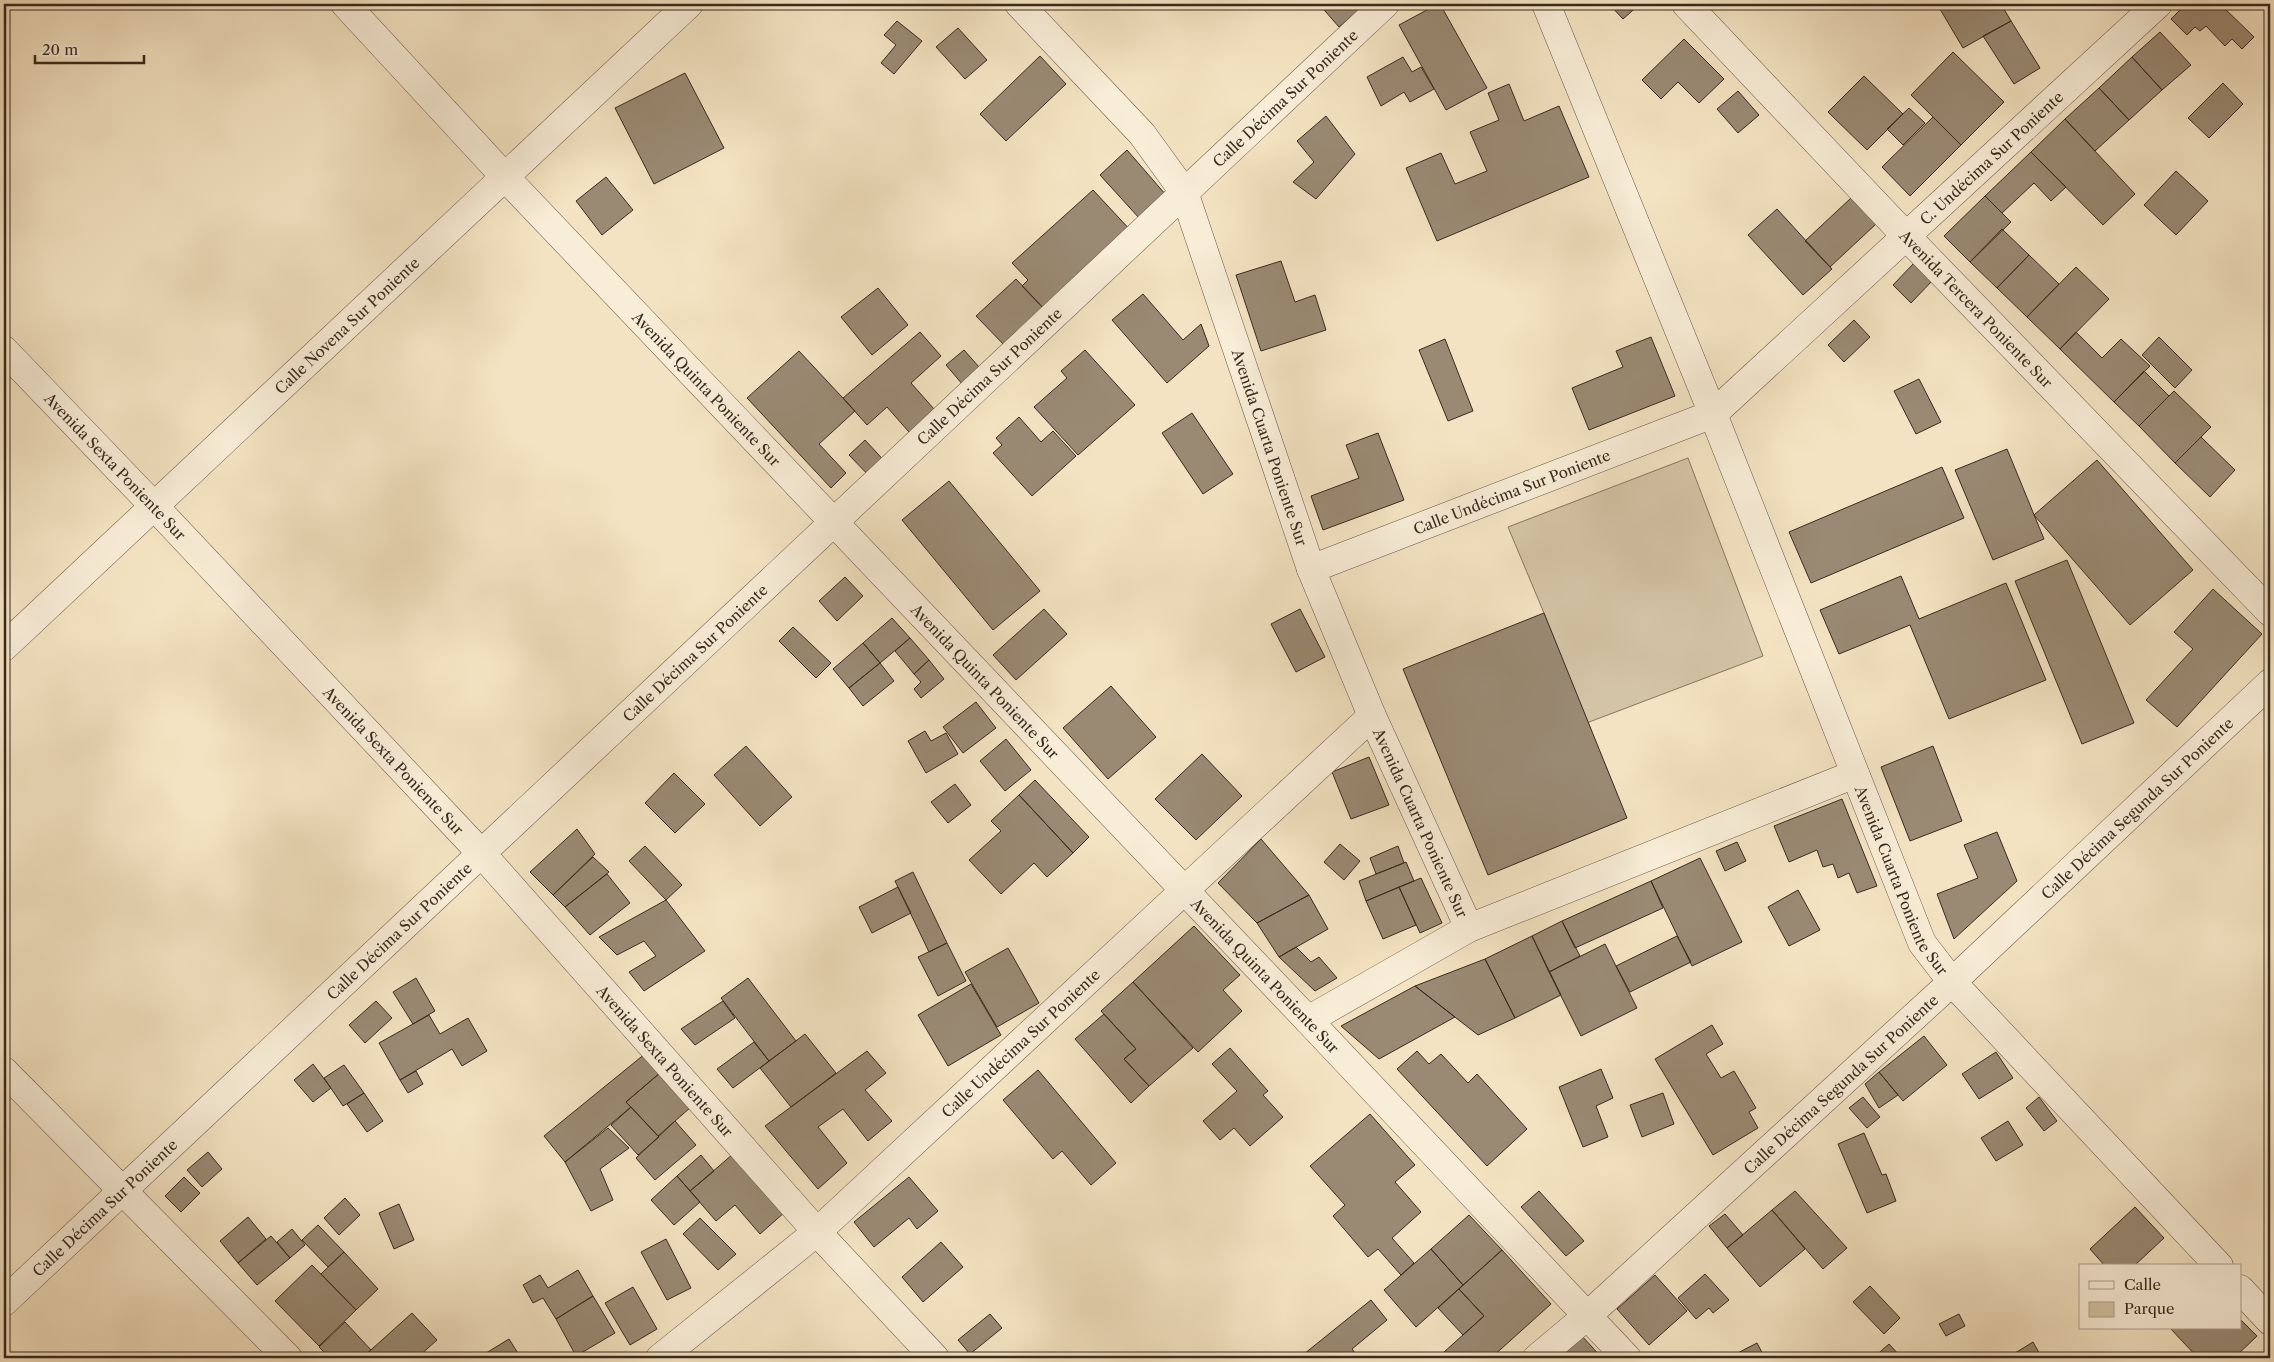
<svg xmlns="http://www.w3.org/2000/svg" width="2274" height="1362" viewBox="0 0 2274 1362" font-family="'Libre Caslon Text',serif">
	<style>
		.green { fill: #d4c4a6; stroke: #867762 }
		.building { fill: #9a8a74; stroke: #392a1f }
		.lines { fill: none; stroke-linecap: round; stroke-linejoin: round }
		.minor-casing { stroke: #685848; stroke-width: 29 }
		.minor { stroke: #f8edd7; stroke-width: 28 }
		.labels { text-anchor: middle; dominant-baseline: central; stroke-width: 5; stroke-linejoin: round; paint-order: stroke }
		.street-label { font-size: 15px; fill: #392a1f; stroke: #f8edd7 }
	</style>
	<rect width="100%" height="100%" fill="#f4e3c2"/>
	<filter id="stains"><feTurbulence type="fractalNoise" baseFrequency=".004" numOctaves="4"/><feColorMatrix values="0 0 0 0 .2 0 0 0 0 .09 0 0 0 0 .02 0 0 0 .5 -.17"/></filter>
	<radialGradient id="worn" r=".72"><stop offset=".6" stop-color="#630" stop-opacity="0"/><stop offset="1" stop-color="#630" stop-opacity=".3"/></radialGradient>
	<!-- green -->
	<path class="green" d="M1688,458L1763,656L1584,724L1544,613L1508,527Z"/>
	<!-- building -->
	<path class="building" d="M1319,4H1366L1339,27Z
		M1438,4H1440L1487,88L1446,110L1399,25Z
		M1609,4H1640L1623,19Z
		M1937,4H2001L2011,21L1963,48Z
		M2186,4H2220L2254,37L2242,49L2232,39L2225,46L2206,26L2200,31L2195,27L2187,35L2171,19Z
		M897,21L922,41L894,74L881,63L896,45L884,35Z
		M2011,21L2040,68L2014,84L1983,36Z
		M958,28L987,60L965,79L936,47Z
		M2160,32L2191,65L2162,90L2132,57Z
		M1684,39L1724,79L1699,103L1678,82L1661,99L1642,80Z
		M1953,52L2004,102L1961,145L1911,95Z
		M1040,56L1066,84L1006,141L980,114Z
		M1403,57L1412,72L1421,67L1434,89L1410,102L1404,92L1381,106L1367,77Z
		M2132,57L2162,90L2129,120L2099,88Z
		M685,73L724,148L654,184L615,108Z
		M1864,76L1903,114L1867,150L1828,112Z
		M2223,83L2243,104L2209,138L2188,118Z
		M1509,84L1524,121L1559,106L1589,177L1437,241L1406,168L1441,153L1455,184L1487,171L1470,132L1499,120L1488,93Z
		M2099,88L2129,120L2095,151L2065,119Z
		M1738,91L1759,115L1738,133L1717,109Z
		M1909,108L1925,123L1903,145L1887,129Z
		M1326,116L1355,154L1316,199L1293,182L1314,162L1297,141Z
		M1933,117L1961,145L1910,196L1882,167Z
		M2065,119L2135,194L2103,225L2031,152Z
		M1127,150L1166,195L1140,219L1100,175Z
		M2031,152L2066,187L2051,201L2034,183L2002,213L1985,196Z
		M2176,171L2208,201L2176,235L2144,205Z
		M606,177L633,210L602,235L576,201Z
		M1093,190L1133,233L1047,312L1022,286L1028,280L1012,263Z
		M1985,196L2011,222L1970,262L1944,236Z
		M1851,198L1876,224L1830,267L1805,241Z
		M1777,209L1832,269L1803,295L1748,235Z
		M2002,229L2029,255L1997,288L1970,262Z
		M2029,255L2059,284L2027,317L1997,288Z
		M1281,261L1295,302L1315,295L1326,330L1261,351L1236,275Z
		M1915,262L1933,280L1911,303L1893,285Z
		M2076,267L2109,299L2060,349L2027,317Z
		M1016,279L1047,312L1008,349L976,316Z
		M878,288L908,325L872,355L841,317Z
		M1143,294L1183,340L1201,324L1209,346L1167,383L1112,320Z
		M1854,320L1870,337L1844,362L1828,345Z
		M920,332L941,356L911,383L942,418L916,440L887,407L867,425L843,398Z
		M2076,332L2102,358L2121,339L2150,366L2114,402L2060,349Z
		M1651,337L1675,396L1589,430L1572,388L1623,367L1616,351Z
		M2159,337L2192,370L2175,388L2142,355Z
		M1445,339L1473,411L1448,421L1419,350Z
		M964,350L987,376L969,392L946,365Z
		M1085,350L1135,405L1078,455L1034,407L1067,378L1061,371Z
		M799,351L855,411L819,444L846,473L831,488L747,398Z
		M2144,371L2169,396L2139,426L2114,402Z
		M1919,379L1941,422L1916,434L1894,391Z
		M2174,391L2211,427L2175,463L2139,426Z
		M1192,413L1233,474L1203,494L1162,433Z
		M1019,417L1041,442L1053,431L1076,456L1032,496L993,453L1002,445L996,438Z
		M1378,433L1404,500L1323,530L1311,496L1359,478L1346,445Z
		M2201,437L2235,470L2210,497L2175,463Z
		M865,440L890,467L875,482L849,455Z
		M2007,449L2044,539L1993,560L1955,470Z
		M2097,460L2193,570L2130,625L2034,515Z
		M1942,467L1964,518L1811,583L1789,532Z
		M949,481L1040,591L993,630L902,520Z
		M2067,560L2134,723L2082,744L2015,581Z
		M1901,576L1919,619L2006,583L2046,680L1949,719L1910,625L1839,654L1820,610Z
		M845,577L863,596L837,621L819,601Z
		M2213,589L2262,634L2177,727L2146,700L2193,649L2174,632Z
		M1044,609L1067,634L1016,680L993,655Z
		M1300,609L1325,657L1296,672L1271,624Z
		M1544,613L1627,818L1488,875L1403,669Z
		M892,618L910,638L880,663L863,643Z
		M793,627L831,663L816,678L779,641Z
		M910,638L929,660L914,674L895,651Z
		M863,643L880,663L849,688L833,669Z
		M929,660L944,679L921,698L914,689L921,682L914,674Z
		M880,663L894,681L863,706L849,688Z
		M1111,686L1156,737L1108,779L1063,728Z
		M976,702L996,728L963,753L943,727Z
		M925,731L931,741L946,733L958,754L926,773L908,741Z
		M1006,739L1031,770L1005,791L980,761Z
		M746,746L792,797L760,826L714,775Z
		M1933,746L1962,821L1910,841L1881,767Z
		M1202,754L1242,796L1196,840L1155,799Z
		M1369,757L1389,805L1351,819L1332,772Z
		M674,773L705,804L675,833L645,803Z
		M1035,780L1089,837L1073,853L1019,795Z
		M955,784L971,805L948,823L931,802Z
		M1019,795L1073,853L1047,877L1034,863L1001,894L969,860L1001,831L991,821Z
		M1842,799L1877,886L1857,893L1849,873L1838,878L1833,864L1823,867L1817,850L1789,862L1774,826Z
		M577,829L595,854L553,895L530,872Z
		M1997,832L2017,881L1954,939L1937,894L1978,878L1964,845Z
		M1261,839L1309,895L1257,923L1218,883Z
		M1737,842L1746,861L1725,871L1716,851Z
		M1340,844L1360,861L1344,880L1324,862Z
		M645,846L682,885L666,900L629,861Z
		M1398,846L1404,863L1376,874L1370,858Z
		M593,857L609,872L565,907L553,895Z
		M1700,858L1742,942L1692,966L1651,881Z
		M1406,862L1414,881L1366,901L1359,881Z
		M913,872L947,943L929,952L895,881Z
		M607,874L630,903L590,935L565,907Z
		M1421,878L1442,923L1420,933L1399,887Z
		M1651,881L1663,908L1575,948L1562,921Z
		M898,887L911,913L872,933L859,907Z
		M1399,887L1416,925L1383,939L1366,901Z
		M1798,890L1820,930L1789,946L1768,907Z
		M1309,895L1328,929L1279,957L1257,923Z
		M666,900L705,951L644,991L629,972L656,956L644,941L617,955L599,937Z
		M1562,921L1580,956L1549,972L1532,936Z
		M1194,926L1240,975L1223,990L1242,1011L1198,1052L1133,982Z
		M1532,936L1561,995L1515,1018L1485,959Z
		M1677,936L1691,962L1630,992L1616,966Z
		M947,943L966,981L938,996L918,957Z
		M1605,944L1637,1008L1581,1036L1549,972Z
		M1296,947L1311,962L1319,957L1337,978L1315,991L1279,957Z
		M1008,948L1039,1003L997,1027L965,972Z
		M1485,959L1515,1018L1478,1035L1415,986Z
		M416,978L435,1011L413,1024L393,992Z
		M748,978L796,1041L769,1061L721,998Z
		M1133,982L1193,1048L1149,1086L1124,1059L1136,1049L1101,1011Z
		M971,984L1001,1035L948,1066L918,1015Z
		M1415,986L1455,1017L1379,1059L1341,1026Z
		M376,1001L392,1018L365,1043L349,1025Z
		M723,1001L735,1018L695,1045L681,1029Z
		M1104,1014L1136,1049L1124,1059L1149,1086L1131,1103L1075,1039Z
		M429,1015L440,1034L468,1018L487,1051L462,1066L452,1049L400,1080L379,1043Z
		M1712,1025L1723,1044L1706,1054L1721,1078L1734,1071L1756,1108L1749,1112L1758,1128L1713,1155L1655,1059Z
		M805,1034L836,1073L791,1107L760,1068Z
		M1924,1036L1947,1065L1903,1101L1879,1072Z
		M754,1042L769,1061L733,1088L717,1069Z
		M1230,1048L1268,1091L1263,1095L1283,1117L1250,1146L1234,1128L1220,1140L1203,1121L1237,1091L1212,1064Z
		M867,1051L886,1073L865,1090L892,1121L868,1141L843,1109L818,1127L847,1163L818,1189L765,1126Z
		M1417,1051L1429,1064L1441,1054L1468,1083L1477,1074L1527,1129L1487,1166L1397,1069Z
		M1996,1052L2013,1078L1979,1099L1962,1074Z
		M646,1053L661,1072L626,1102L631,1107L565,1162L544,1136Z
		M313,1064L331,1088L313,1102L294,1080Z
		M344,1065L364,1093L343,1106L324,1078Z
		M1601,1069L1613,1098L1596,1106L1608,1137L1583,1147L1559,1087Z
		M1038,1070L1116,1163L1091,1185L1062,1151L1053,1159L1003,1100Z
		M416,1071L423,1084L408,1093L400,1080Z
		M661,1072L691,1107L658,1136L626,1102Z
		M1879,1072L1898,1095L1879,1108L1865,1084Z
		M364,1093L383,1121L367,1132L347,1104Z
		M1663,1093L1674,1124L1642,1137L1630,1105Z
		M1863,1097L1880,1117L1867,1128L1849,1108Z
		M2039,1097L2057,1121L2044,1131L2026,1108Z
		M631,1107L659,1137L638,1155L611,1125Z
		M1370,1114L1415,1165L1395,1182L1421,1212L1392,1238L1414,1263L1401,1275L1378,1249L1368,1257L1333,1216L1345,1205L1310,1166Z
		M675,1121L696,1145L655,1180L636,1158Z
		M2008,1121L2023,1145L1996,1161L1981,1138Z
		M608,1128L629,1148L600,1169L613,1200L591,1211L565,1162Z
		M1864,1133L1882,1175L1886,1174L1896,1201L1867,1213L1838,1144Z
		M208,1152L222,1169L202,1187L187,1170Z
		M733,1154L785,1212L760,1234L735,1205L716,1221L690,1191Z
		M701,1155L714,1171L690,1191L677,1176Z
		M677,1176L700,1202L674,1225L651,1200Z
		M184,1177L200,1193L181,1212L165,1196Z
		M909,1177L938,1211L917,1229L909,1218L874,1247L854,1222Z
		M1539,1191L1584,1241L1566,1256L1521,1207Z
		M1795,1191L1847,1248L1823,1269L1772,1210Z
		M345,1198L360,1215L339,1235L324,1218Z
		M399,1204L414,1240L394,1249L379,1213Z
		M2135,1207L2164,1238L2134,1266H2105L2090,1249Z
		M1772,1210L1805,1249L1760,1287L1727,1248Z
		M1725,1214L1743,1235L1727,1248L1709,1226Z
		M1469,1215L1502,1250L1463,1285L1431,1249Z
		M248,1217L266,1239L238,1263L220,1241Z
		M700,1218L736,1254L718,1270L683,1234Z
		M318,1225L344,1252L328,1267L302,1240Z
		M292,1229L305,1245L290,1258L277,1242Z
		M271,1236L290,1258L257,1285L238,1263Z
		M666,1239L691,1288L667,1300L641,1252Z
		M941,1242L963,1267L923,1302L902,1277Z
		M1431,1249L1463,1285L1416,1327L1384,1290Z
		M1502,1250L1551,1304L1491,1358H1450L1444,1352L1484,1316L1459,1289Z
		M344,1252L378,1289L356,1310L321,1274Z
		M312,1265L356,1310L319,1346L275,1301Z
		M578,1270L593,1296L556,1319L543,1298L533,1303L523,1285L540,1275L548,1288Z
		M1705,1274L1729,1300L1713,1313L1709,1308L1696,1319L1678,1298Z
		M1655,1275L1687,1311L1649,1345L1617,1309Z
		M1870,1286L1900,1318L1884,1334L1853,1302Z
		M633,1287L657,1329L630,1345L605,1303Z
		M1459,1289L1484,1316L1463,1335L1438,1308Z
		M593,1296L615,1333L576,1356L556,1319Z
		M1371,1300L1387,1320L1352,1349L1359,1358H1299Z
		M412,1313L437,1340L417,1358H362Z
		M990,1314L1002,1328L970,1354L958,1340Z
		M1959,1314L1965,1326L1946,1336L1939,1324Z
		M2240,1319L2257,1336L2234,1358H2198L2170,1328H2240Z
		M345,1322L371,1350L362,1358H330L319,1347Z
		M1582,1336L1602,1358H1557Z
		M509,1339L521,1358H478Z
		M2033,1342L2042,1358H2007Z
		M1757,1343L1765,1358H1728Z
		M1889,1344L1902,1358H1873Z
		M1973,1352L1977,1358H1963Z"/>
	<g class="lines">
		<!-- minor casing -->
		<g class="minor-casing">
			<g id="minor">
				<path id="s1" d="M345,4L505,177L1308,1020L1627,1358"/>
				<path id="s2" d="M1019,4L1142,134L1184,192L1311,569L1372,716L1469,928"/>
				<path id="s3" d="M1546,4L1713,414L1922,943L1952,982L2219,1266"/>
				<path id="s4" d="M1686,4L1907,237L2270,612"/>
				<path id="s5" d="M4,350L154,506L481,853L817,1232L935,1358"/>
				<path id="s6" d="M1311,569L1713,414L2158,4"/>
				<path id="s7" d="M4,647L689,4"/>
				<path d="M1308,1020L1469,928L1855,774"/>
				<path d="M4,1071L288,1358"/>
				<path d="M2240,1289L2270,1321"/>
				<path id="s8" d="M4,1302L1385,4"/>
				<path id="s9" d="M660,1358L817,1232L1372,716"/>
				<path id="s10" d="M1537,1358L1587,1316L1952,982L2270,683"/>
			</g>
		</g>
		<!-- minor -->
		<use href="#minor" class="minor"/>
	</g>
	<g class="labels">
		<!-- street labels -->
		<g class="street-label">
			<text stroke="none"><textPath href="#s8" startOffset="1758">Calle Décima Sur Poniente</textPath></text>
			<text stroke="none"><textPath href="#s6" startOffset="809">C. Undécima Sur Poniente</textPath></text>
			<text stroke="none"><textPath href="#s4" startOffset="421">Avenida Tercera Poniente Sur</textPath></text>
			<text stroke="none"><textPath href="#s7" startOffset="470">Calle Novena Sur Poniente</textPath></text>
			<text stroke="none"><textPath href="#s8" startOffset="1352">Calle Décima Sur Poniente</textPath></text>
			<text stroke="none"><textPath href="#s1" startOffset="528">Avenida Quinta Poniente Sur</textPath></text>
			<text stroke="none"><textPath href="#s2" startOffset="520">Avenida Cuarta Poniente Sur</textPath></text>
			<text stroke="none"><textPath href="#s5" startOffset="161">Avenida Sexta Poniente Sur</textPath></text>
			<text stroke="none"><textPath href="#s6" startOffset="215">Calle Undécima Sur Poniente</textPath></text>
			<text stroke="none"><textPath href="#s8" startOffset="948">Calle Décima Sur Poniente</textPath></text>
			<text stroke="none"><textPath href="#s1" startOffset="932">Avenida Quinta Poniente Sur</textPath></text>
			<text stroke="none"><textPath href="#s5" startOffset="566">Avenida Sexta Poniente Sur</textPath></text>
			<text stroke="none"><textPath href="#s10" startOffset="814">Calle Décima Segunda Sur Poniente</textPath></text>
			<text stroke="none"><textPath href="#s2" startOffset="925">Avenida Cuarta Poniente Sur</textPath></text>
			<text stroke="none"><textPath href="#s3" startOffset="946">Avenida Cuarta Poniente Sur</textPath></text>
			<text stroke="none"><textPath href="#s8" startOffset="542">Calle Décima Sur Poniente</textPath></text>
			<text stroke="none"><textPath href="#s1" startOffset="1338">Avenida Quinta Poniente Sur</textPath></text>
			<text stroke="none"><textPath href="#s9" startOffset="479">Calle Undécima Sur Poniente</textPath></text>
			<text stroke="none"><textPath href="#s5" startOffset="971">Avenida Sexta Poniente Sur</textPath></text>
			<text stroke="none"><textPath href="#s10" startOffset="409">Calle Décima Segunda Sur Poniente</textPath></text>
			<text stroke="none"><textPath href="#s8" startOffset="138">Calle Décima Sur Poniente</textPath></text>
		</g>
	</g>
	<!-- margin -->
	<rect width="2274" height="1362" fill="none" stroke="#f4e3c2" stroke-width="20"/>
	<rect x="5" y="5" width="2264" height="1352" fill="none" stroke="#392a1f" stroke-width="2.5"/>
	<rect x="10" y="10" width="2254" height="1342" fill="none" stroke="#392a1f"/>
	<!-- legend -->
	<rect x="2079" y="1264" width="162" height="65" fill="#f8edd7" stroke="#ac9f8d"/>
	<rect x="2089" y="1281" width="25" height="8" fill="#f8edd7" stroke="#ac9f8d"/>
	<text x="2124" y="1290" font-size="15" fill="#392a1f">Calle</text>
	<rect x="2089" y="1302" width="25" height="15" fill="#d4c4a6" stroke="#ac9f8d"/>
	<text x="2124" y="1314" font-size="15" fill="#392a1f">Parque</text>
	<!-- scale -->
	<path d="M35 55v8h109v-8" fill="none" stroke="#392a1f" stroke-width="2.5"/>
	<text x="42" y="55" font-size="15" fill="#392a1f" stroke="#f8edd7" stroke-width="4" paint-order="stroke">20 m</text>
	<rect width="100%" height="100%" filter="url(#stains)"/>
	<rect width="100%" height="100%" fill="url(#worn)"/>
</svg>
